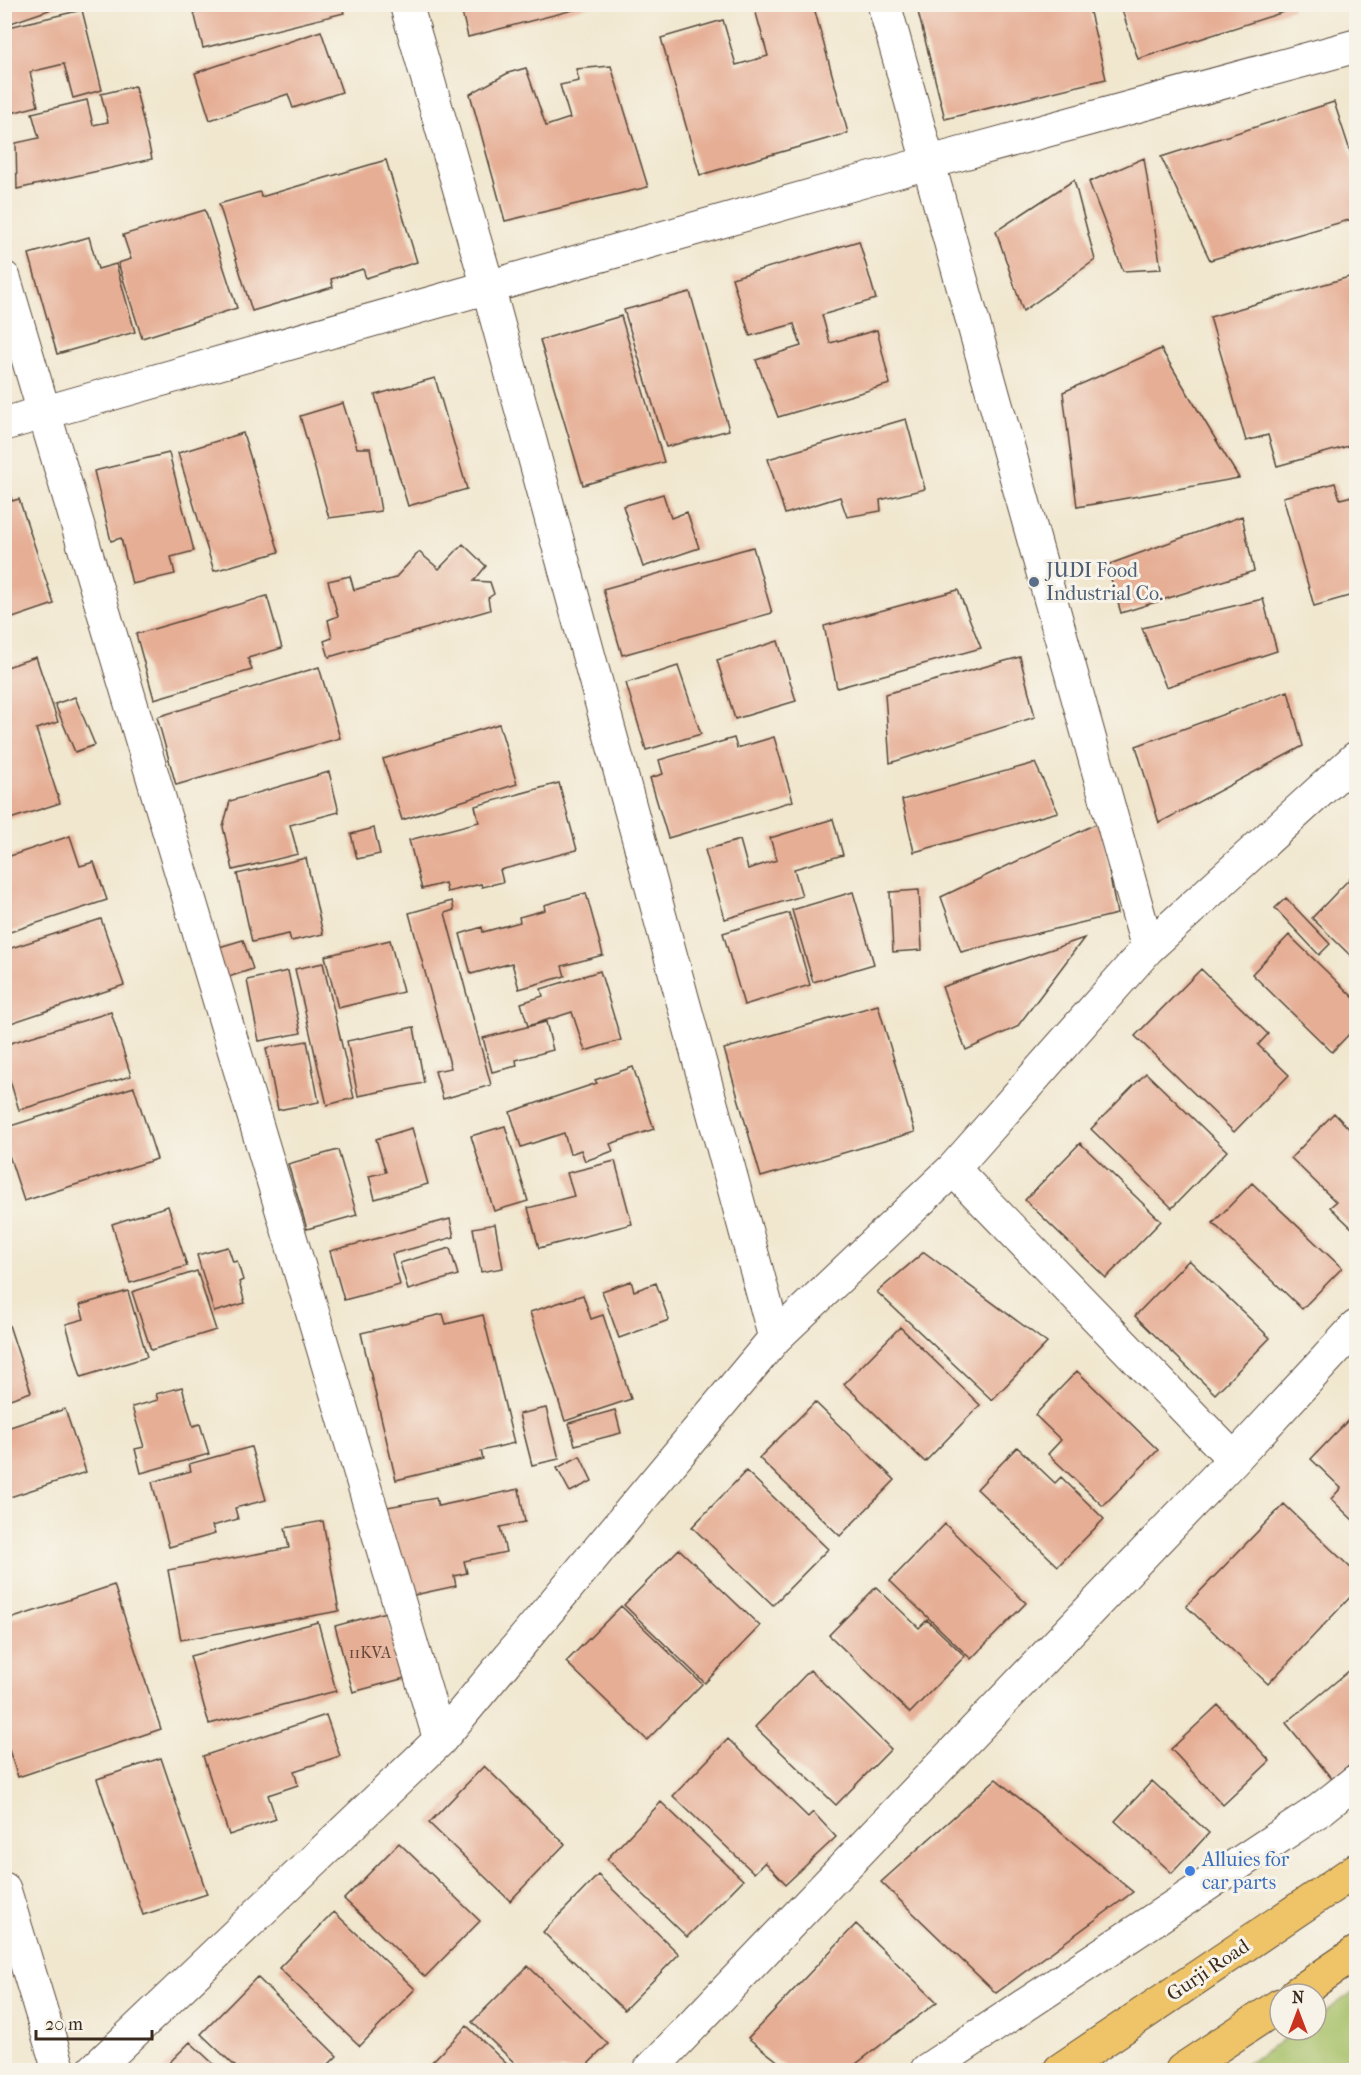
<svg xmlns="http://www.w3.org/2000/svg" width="1361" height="2075" viewBox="0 0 1361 2075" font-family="'IM FELL French Canon',serif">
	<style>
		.green { fill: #a5bf65; stroke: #707442; stroke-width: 1.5 }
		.building { fill: #e6ae95 }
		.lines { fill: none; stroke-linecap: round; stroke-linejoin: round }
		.minor-casing { stroke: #564639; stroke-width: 35 }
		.trunk-casing { stroke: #564639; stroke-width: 35 }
		.minor { stroke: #fff; stroke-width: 33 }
		.trunk { stroke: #efc469; stroke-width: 33 }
		.service-dot { fill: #5c6f8a; stroke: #f7f3e8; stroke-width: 2 }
		.shop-dot { fill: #3f7fe0; stroke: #f7f3e8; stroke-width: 2 }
		.labels { text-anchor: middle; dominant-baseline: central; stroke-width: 6; stroke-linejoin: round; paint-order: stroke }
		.number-label { font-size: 16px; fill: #664b3c }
		.service-label { font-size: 20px; fill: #4e5e75; stroke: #f7f3e8; text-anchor: start }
		.shop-label { font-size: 20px; fill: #366cbe; stroke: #f7f3e8; text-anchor: start }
		.street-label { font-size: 20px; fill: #3b2a1e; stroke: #f7f3e8 }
	</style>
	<rect width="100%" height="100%" fill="#f7f3e8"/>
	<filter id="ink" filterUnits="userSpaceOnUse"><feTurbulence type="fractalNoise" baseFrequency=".0167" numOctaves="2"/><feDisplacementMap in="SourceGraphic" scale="12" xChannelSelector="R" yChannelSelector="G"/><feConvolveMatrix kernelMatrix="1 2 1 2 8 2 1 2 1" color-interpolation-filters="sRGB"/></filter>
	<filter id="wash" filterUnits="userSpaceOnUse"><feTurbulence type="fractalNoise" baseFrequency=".008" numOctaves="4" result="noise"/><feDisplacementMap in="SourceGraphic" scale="24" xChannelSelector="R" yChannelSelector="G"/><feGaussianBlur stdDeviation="1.35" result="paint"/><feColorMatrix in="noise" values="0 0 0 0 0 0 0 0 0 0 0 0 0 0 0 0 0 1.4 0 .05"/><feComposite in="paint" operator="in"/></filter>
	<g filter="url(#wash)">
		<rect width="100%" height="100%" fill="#f1e7cf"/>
		<!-- green -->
		<path class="green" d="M1356,1990V2070H1238L1298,2030H1316V2018Z"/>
		<g id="blocks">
			<!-- building -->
			<path class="building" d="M4,4H64V5L5,25Z
				M192,4H341L344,13L203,48Z
				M460,4H593V5L468,37Z
				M758,4H813L848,133L700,175L661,38L723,20L736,65L768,56L754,6Z
				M916,4H1088L1106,79L945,119Z
				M1120,4H1291L1293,9L1138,59Z
				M82,10L102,90L73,98L64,64L30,72L38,106L4,115V28Z
				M321,31L342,92L293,108L288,94L210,120L195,73Z
				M611,66L648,187L505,221L470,94L508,73L526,68L546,126L570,118L560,85L579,81L576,69Z
				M135,86L152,159L17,189L16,143L39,138L32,113L87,100L93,125L108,122L101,94Z
				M1334,102L1356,169V218L1210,260L1161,157Z
				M1144,158L1161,269L1123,271L1089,182Z
				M386,160L417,262L366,278L363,269L331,279L333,287L252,311L219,204L260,192L261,197Z
				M1074,180L1095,260L1023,311L996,231Z
				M205,210L237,308L142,338L118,263L131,259L123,235Z
				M89,237L98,269L116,264L135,332L57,354L29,254Z
				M859,241L876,299L822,315L830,343L877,330L890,384L778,417L756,360L801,346L794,324L750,336L732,278Z
				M1356,275V444L1277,466L1268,435L1246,441L1210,317Z
				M690,292L729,430L666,447L624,310Z
				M621,316L664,462L583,485L540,340Z
				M1161,349L1239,478L1077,507L1063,392Z
				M435,378L467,489L408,506L375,395Z
				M343,403L357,448H370L381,511L329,518L300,416Z
				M906,419L925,489L880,500L881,511L847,517L840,497L785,514L768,459Z
				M243,433L279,552L214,571L178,453Z
				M169,453L194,551L171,557L175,574L132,584L121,538L111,541L94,471Z
				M1335,483L1340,499L1356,495V594L1314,606L1283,497Z
				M9,490L12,501L19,499L54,604L4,621V492Z
				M663,494L671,518L687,512L699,548L643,567L623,506Z
				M1242,516L1254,571L1121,613L1107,565Z
				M463,544L486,566L474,581L490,582L494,594L488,598L490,610L329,657L324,641L332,638L328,620L338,616L328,581L350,576L354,590L395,578L419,552L439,569Z
				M753,547L772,613L622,655L603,589Z
				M958,590L981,648L837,688L824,626Z
				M267,596L282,648L248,658L252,670L154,699L136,634Z
				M1263,599L1277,651L1166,687L1142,628Z
				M778,641L796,701L735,719L717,660Z
				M36,657L58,722L36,729L60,803L4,821V668Z
				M1020,657L1035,717L890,763L885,694Z
				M678,666L701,734L646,750L626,683Z
				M319,667L340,738L176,785L157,717Z
				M1288,691L1303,746L1159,823L1136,746Z
				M75,697L95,745L75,752L55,704Z
				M499,724L517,784L402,820L383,759Z
				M774,737L793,801L668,838L650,778L663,774L659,760L734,738L737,748Z
				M1035,763L1058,812L914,852L902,800Z
				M329,772L339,812L290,825L298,854L233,870L223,827L230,801Z
				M559,783L577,850L500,870L503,882L482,887L481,884L447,892L445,883L422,889L409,840L479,822L475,806Z
				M833,819L843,855L794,869L802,896L725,919L705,850L740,840L748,869L777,860L770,838Z
				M1100,822L1117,914L961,952L941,897Z
				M374,828L380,854L357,859L351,834Z
				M70,836L80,866L94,862L107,900L4,934V858Z
				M306,858L323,934L291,941L289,934L252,942L237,874Z
				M1356,872V961L1312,918Z
				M919,890L922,950L893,952L890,892Z
				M853,892L874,964L813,982L792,910Z
				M586,893L603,955L562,966L565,976L519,989L512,963L471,974L460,934L482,927L483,932L520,922L519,917L545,910L544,905Z
				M1286,898L1330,944L1319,955L1275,908Z
				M452,901L454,910L445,913L491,1085L443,1099L435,1071L451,1068L409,913Z
				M789,913L810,985L744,1005L723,933Z
				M101,919L124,985L5,1025V950Z
				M1289,935L1356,1000V1027L1332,1052L1252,974Z
				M1084,938L1017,1027L966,1050L942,987Z
				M243,940L253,969L219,980L209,950Z
				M390,940L403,992L338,1008L325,956Z
				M323,963L354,1098L327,1105L295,969Z
				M1201,969L1268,1034L1258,1045L1289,1075L1234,1132L1135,1036Z
				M288,971L301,1033L259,1041L247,980Z
				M600,971L621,1040L585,1051L572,1012L528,1026L521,1003L543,996L541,989Z
				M878,1005L915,1132L761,1177L724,1049Z
				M111,1012L131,1076L19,1110L4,1061V1045Z
				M546,1022L553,1050L516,1060L517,1066L492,1072L483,1038Z
				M414,1027L424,1083L358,1096L347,1041Z
				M307,1041L319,1102L278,1110L266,1048Z
				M633,1067L654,1129L610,1144L613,1151L585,1161L581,1150L570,1154L564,1133L521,1147L510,1112L597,1083L595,1080Z
				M1146,1073L1227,1151L1172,1208L1091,1129Z
				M134,1087L157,1159L24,1201L4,1140V1128Z
				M1334,1113L1356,1136V1232L1330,1207L1336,1202L1291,1158Z
				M505,1126L528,1201L494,1211L471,1136Z
				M412,1128L428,1184L375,1199L369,1176L386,1172L376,1139Z
				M1080,1143L1161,1221L1106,1278L1025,1200Z
				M338,1150L357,1215L307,1229L288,1164Z
				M615,1161L632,1224L539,1248L528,1208L574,1196L567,1173Z
				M1252,1183L1342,1268L1302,1309L1213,1223Z
				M168,1206L187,1266L130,1283L112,1224Z
				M450,1219L454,1237L392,1254L400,1285L344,1300L330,1251Z
				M495,1224L503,1268L481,1272L473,1228Z
				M228,1247L233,1262L237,1261L243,1280L239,1282L245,1303L214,1312L197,1255Z
				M450,1248L458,1275L408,1290L400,1263Z
				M924,1252L1047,1343L992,1400L877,1292Z
				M1189,1260L1270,1338L1215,1394L1135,1316Z
				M197,1271L216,1330L151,1350L132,1292Z
				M631,1281L634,1291L656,1283L669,1320L619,1338L602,1291Z
				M128,1291L147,1357L81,1377L66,1324L84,1319L80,1305Z
				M583,1295L591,1319L603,1315L631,1399L565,1421L530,1312Z
				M4,1310L31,1392L4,1401Z
				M443,1314L446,1324L483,1315L514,1443L481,1451L483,1459L396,1480L361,1333Z
				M900,1327L980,1405L925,1462L844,1384Z
				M1077,1371L1158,1450L1103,1506L1048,1454L1061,1440L1035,1415Z
				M182,1387L193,1426L200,1424L209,1454L141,1473L135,1449L144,1447L132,1407L158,1400L156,1394Z
				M815,1402L895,1480L840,1536L759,1458Z
				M546,1408L559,1459L532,1465L519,1414Z
				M65,1409L86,1472L4,1499V1429Z
				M615,1410L621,1433L575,1445L569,1423Z
				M1356,1412V1523L1331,1499L1341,1488L1311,1459Z
				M251,1447L266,1500L235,1508L238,1519L212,1526L215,1534L169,1547L152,1482L191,1471L189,1464Z
				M1017,1447L1055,1483L1061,1477L1104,1519L1058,1566L977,1489Z
				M580,1456L592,1481L570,1492L557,1468Z
				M746,1471L828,1549L773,1605L692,1527Z
				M519,1489L525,1522L500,1527L506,1552L464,1561L467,1573L454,1576L456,1586L400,1598L382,1508L436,1498L438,1506Z
				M1284,1504L1356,1573V1591L1268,1684L1186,1606Z
				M323,1521L339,1611L181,1640L168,1570L289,1548L285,1528Z
				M945,1524L1026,1603L971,1659L890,1581Z
				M679,1549L760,1626L705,1683L624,1605Z
				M114,1585L161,1729L18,1777L4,1735V1621Z
				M876,1587L919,1628L927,1620L965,1656L910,1713L829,1635Z
				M621,1606L702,1684L647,1740L566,1662Z
				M386,1612L405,1678L353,1692L335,1626Z
				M318,1622L336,1691L209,1724L190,1656Z
				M1356,1665V1759L1332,1779L1286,1723Z
				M810,1670L891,1749L836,1805L755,1727Z
				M1218,1705L1270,1761L1223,1805L1171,1749Z
				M326,1715L340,1756L294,1771L298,1785L268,1795L276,1819L229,1835L203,1756Z
				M728,1739L808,1817L813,1812L836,1837L786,1884L765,1862L754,1873L673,1796Z
				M161,1758L207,1894L143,1915L97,1779Z
				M484,1766L565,1844L510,1901L429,1823Z
				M996,1779L1133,1892L996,1993L881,1882Z
				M1152,1781L1209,1833L1172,1873L1115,1821Z
				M661,1802L743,1880L687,1937L607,1859Z
				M399,1843L480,1921L425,1977L344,1899Z
				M598,1875L679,1954L624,2010L543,1932Z
				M334,1912L415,1989L360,2046L279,1968Z
				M856,1924L937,2002L848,2070H789L748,2038Z
				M528,1966L608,2044L582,2070H522L472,2022Z
				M257,1977L337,2056L323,2070H239L201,2034Z
				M467,2026L513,2070H424Z
				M190,2042L220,2070H162Z"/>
		</g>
	</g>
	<g filter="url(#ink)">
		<use href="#blocks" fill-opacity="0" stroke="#564639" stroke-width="1.5"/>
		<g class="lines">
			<!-- minor casing -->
			<g class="minor-casing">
				<path id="minor" d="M406,4L488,287L775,1338
					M884,4L1148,948
					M4,278L440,1740
					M4,424L927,163L1356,46
					M953,1169L1234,1459
					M4,1889L59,2070
					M94,2070L440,1740L775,1338L953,1169L1148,948L1356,758
					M650,2070L1234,1459L1356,1327
					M927,2070L1321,1809L1356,1781"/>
			</g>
			<!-- trunk casing -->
			<g class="trunk-casing">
				<path id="trunk" d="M1296,1994L1356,1953
					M1060,2070L1356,1870
					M1182,2070L1280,2005"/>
			</g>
			<!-- minor -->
			<use href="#minor" class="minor"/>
			<!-- trunk -->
			<use href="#trunk" class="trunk"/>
		</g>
	</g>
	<!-- markers -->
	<circle class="service-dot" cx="1034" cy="582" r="6"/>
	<circle class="shop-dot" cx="1190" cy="1871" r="6"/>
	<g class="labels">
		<!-- number labels -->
		<g class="number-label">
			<text x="370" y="1652">11KVA</text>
		</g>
		<!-- service labels -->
		<g class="service-label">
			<text x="1046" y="570">JUDI Food<tspan x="1046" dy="23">Industrial Co.</tspan></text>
		</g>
		<!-- shop labels -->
		<g class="shop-label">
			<text x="1202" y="1859">Alluies for<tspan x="1202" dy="23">car parts</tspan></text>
		</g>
		<!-- street labels -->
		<g class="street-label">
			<text transform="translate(1208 1970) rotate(-34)">Gurji Road</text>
		</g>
	</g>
	<!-- margin -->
	<rect width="1361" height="2075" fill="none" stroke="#f7f3e8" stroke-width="24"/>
	<!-- north arrow -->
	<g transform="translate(1298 2012)"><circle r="28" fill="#f7f3e8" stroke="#aca397" stroke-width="1.5"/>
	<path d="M0-4.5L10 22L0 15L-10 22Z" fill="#c8321e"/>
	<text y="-9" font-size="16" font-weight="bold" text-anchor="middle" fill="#3b2a1e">N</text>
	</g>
	<!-- scale -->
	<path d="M36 2030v9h116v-9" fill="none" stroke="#3b2a1e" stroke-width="3"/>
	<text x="45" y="2030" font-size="18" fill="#3b2a1e" stroke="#f7f3e8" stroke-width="4.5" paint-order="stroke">20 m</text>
</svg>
